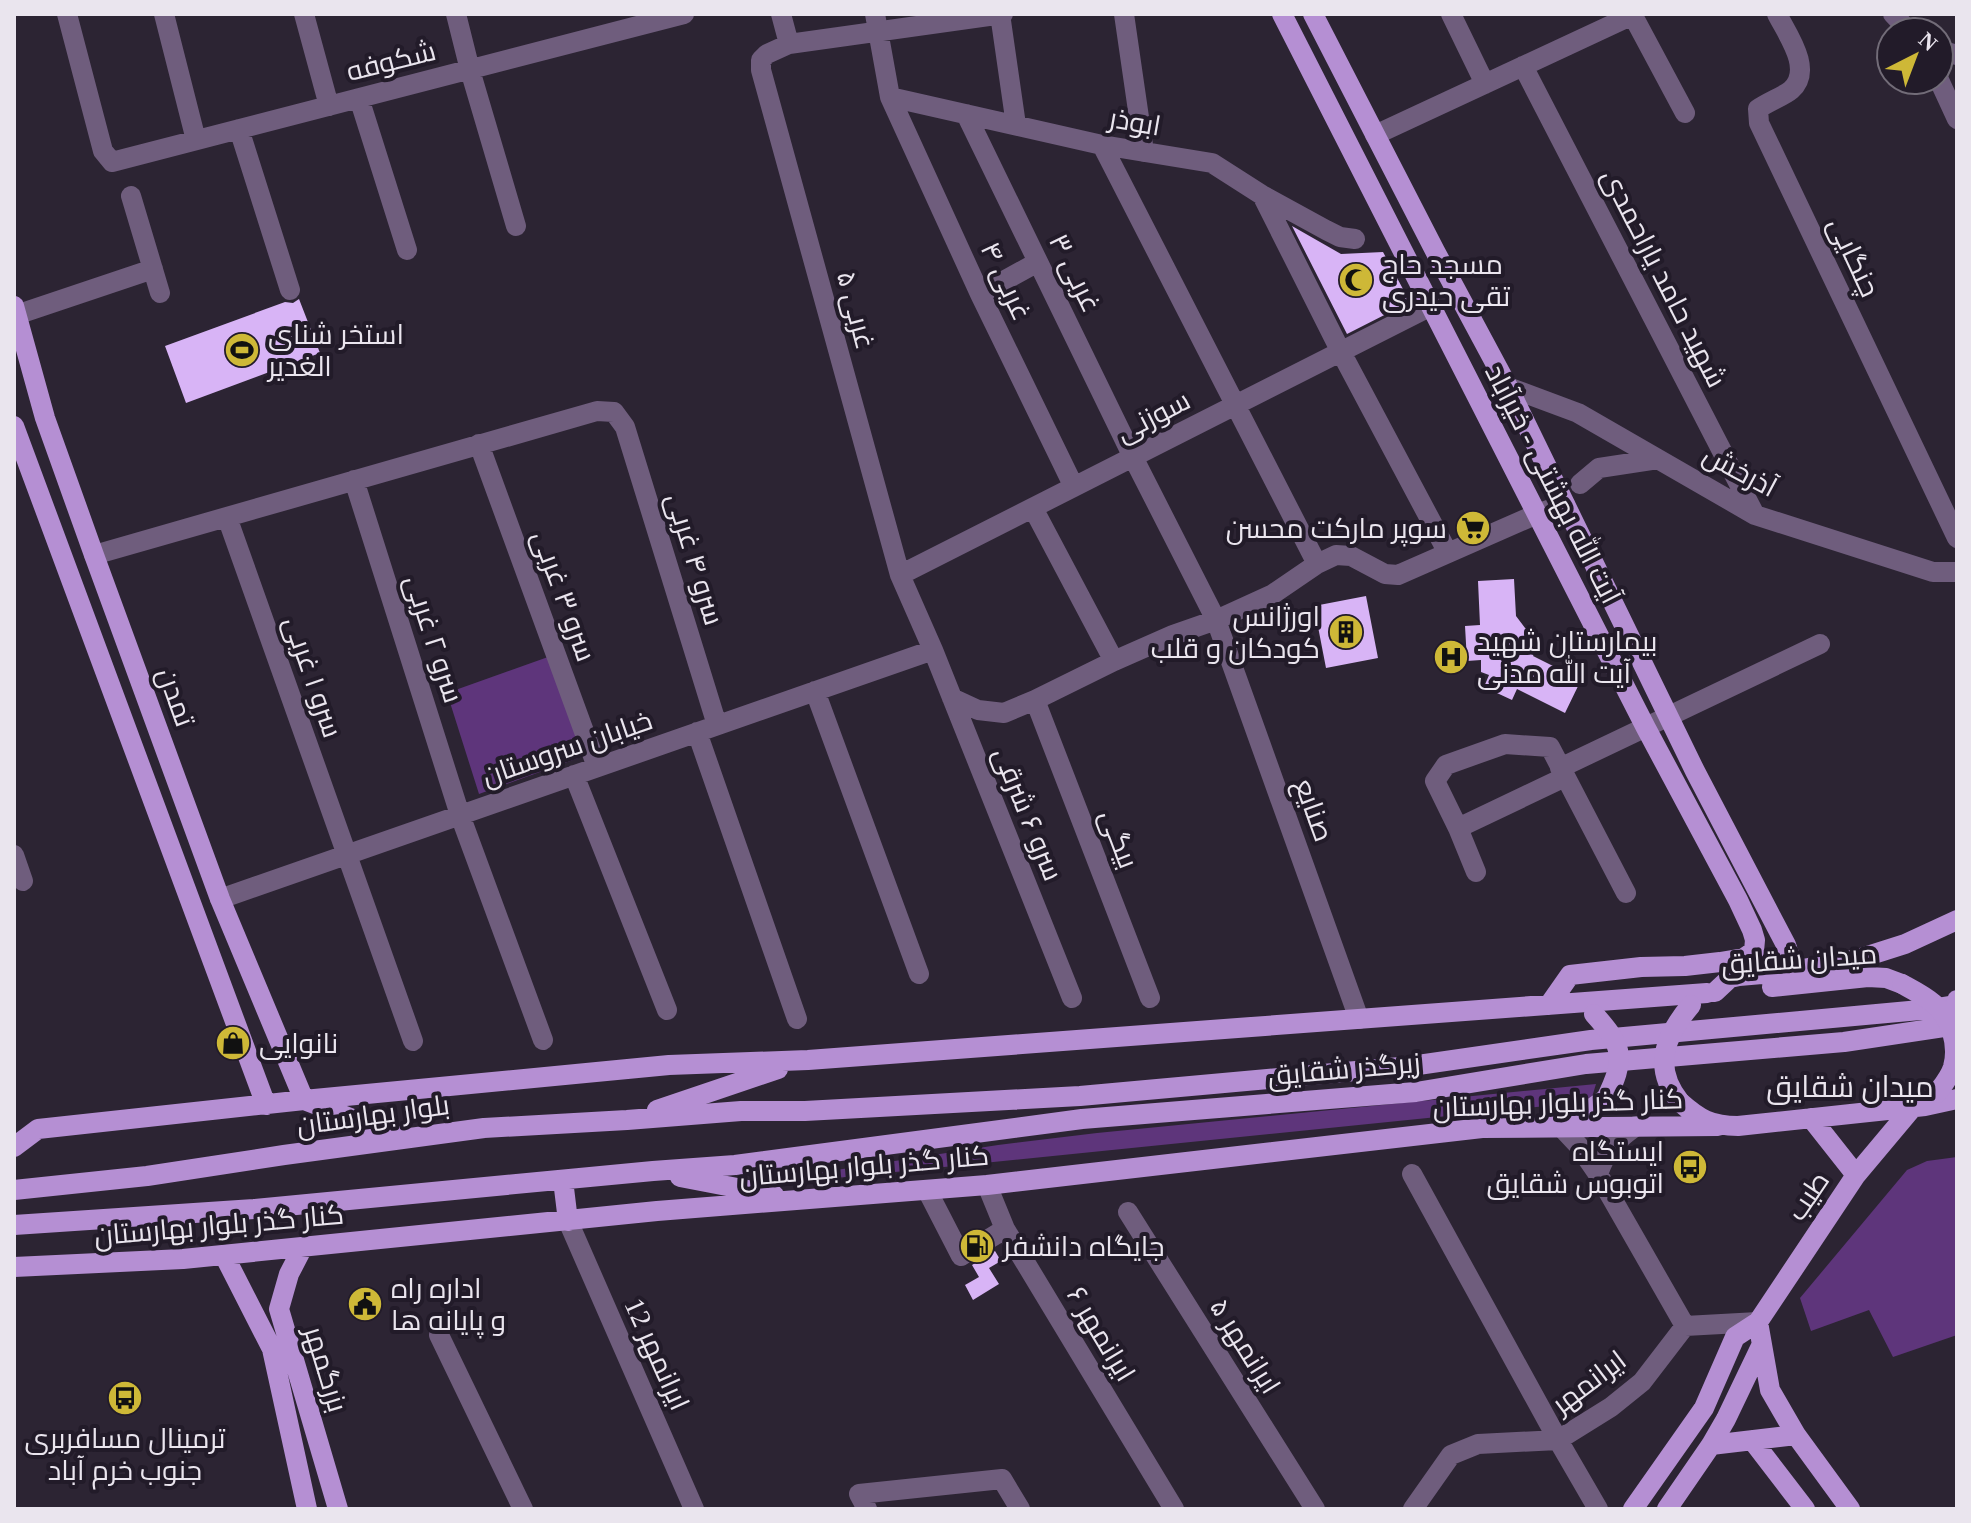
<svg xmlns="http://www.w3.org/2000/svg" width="1971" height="1523" viewBox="0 0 1971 1523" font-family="'Times New Roman',Cairo,serif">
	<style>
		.green { fill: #5e357b }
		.building { fill: #d8b4f6 }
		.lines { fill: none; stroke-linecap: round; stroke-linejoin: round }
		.minor { stroke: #6f5d7d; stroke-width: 20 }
		.major { stroke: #b58fd3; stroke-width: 20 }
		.major-bridge { stroke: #b58fd3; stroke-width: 20 }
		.labels { text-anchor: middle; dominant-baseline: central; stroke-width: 8; stroke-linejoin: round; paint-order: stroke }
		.street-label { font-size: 28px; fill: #eae5ee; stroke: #221b29 }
		.poi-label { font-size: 28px; fill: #eae5ee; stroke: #221b29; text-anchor: start }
		.neighbourhood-label { font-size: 30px; fill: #eae5ee; stroke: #221b29 }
	</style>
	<rect width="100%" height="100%" fill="#2c2433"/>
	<!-- green -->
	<path class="green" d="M548,657L584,756L479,794L447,693Z
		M1596,1084L1592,1097L1566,1104L758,1186L759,1182L998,1145L1097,1133Z
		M1957,1157V1335L1893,1357L1869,1310L1811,1331L1800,1298L1907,1170L1927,1161Z"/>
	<!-- building -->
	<path class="building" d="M1292,226L1341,254L1383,252L1410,302L1347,334Z
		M299,299L320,353L186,403L165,346L285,302L293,303Z
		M1514,579L1516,616L1538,645L1533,656L1581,680L1565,713L1517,689L1512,700L1484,687L1489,675L1481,672V660L1467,661L1465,626L1480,625L1478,581Z
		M1366,596L1378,658L1326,668L1314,606Z
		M995,1251L1001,1261L989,1268L999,1284L973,1300L965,1285L979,1277L972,1265Z"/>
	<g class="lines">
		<!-- minor -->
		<path class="minor" d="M67,14L103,151L112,162L684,14
			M164,14L196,140
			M304,14L329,106
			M456,14L470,70L516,226
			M781,14L789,44
			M875,14L890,97L980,294L1074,487
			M1000,14L1016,125
			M1003,14L789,44L767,54L761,60V70L900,575L933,650L1072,998
			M1124,14L1144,152
			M1451,14L1485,84
			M1632,14L1685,113
			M1777,14C1787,34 1814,70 1791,90C1784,96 1768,102 1758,109L1759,123L1957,538
			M1893,14L1910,32
			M1939,50L1957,55
			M1523,66L1755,515
			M1939,80L1957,119
			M890,97L1102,145L1212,163L1262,195L1326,230L1340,237L1355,239
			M359,98L407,250
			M966,114L1133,457L1216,620L1359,1019
			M239,129L290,290
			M1375,135L1635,14
			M1102,145L1317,564
			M1262,195L1341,352L1448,553
			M131,196L160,293
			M980,294L1038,262
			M16,315L153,269
			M1508,387L1578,413L1755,515L1933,572H1957
			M479,444L597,767
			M354,480L460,815L543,1040
			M1580,484L1599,468L1658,459
			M1033,508L1114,661
			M227,517L413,1041
			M94,555L597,411L614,412L625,427L717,725
			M900,575L1431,306
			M815,691L919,974
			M952,698L978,710L1004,713L1035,700L1114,661L1173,635L1216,620L1273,594L1317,564L1336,555L1351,556L1385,574L1398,575L1537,514L1565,504
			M1035,700L1150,998
			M697,732L797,1019
			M1560,768L1820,644
			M574,775L667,1010
			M1458,828L1565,777
			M14,855L23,881
			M1476,872L1458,828L1435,781L1446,765L1505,744L1550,747L1626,893
			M220,899L933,650
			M1562,1128L1578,1145L1598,1174L1685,1326
			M1412,1174L1558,1440L1598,1509
			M1598,1174C1607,1149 1615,1141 1636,1126
			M987,1185L1005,1229L1174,1509
			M927,1190L961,1256L1005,1229
			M1128,1212L1315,1509
			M568,1221L694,1509
			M439,1335L523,1509
			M867,1509L859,1494L1002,1479L1020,1509
			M1413,1509L1451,1455L1478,1444L1558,1440L1611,1407L1642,1382L1685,1326L1758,1322"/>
		<!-- major -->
		<path class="major" d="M1282,14L1646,728L1738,900L1752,930L1755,940L1754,951L1744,958L1720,962L1685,966L1641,967L1570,975L1549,1005
			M1313,14L1435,251L1508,387L1695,771L1786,945L1790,957L1787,972
			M14,306L45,418L94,555L220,899L304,1100L402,1138
			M14,426L266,1105
			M1772,987L1868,977L1886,978L1902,984
			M1715,992L1730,978L1739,976L1787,972L1861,958L1905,944L1957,920
			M1680,1102C1699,1119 1711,1126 1738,1126L1925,1106L1937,1093
			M1925,1106L1957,1099
			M657,1110L778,1069
			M1811,1118L1856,1175
			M1554,1123L1592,1108L1606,1099
			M14,1147L38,1129L304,1100L669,1065L808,1060L1707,993
			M680,1177L774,1195
			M563,1180L568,1221
			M14,1190L147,1176L284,1155L484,1128L627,1120L741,1111H805L1080,1096L1411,1066L1591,1040L1931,1009L1949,1006
			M14,1225L254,1209L653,1171L735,1165L1082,1119L1416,1092L1586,1064L1844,1042L1957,1025
			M303,1247L289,1274L279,1309L338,1509
			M224,1255L272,1349L307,1509
			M14,1267L183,1259L657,1211L987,1185L1482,1128L1718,1126
			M1758,1322L1770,1390L1796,1435L1850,1509
			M1752,1440L1805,1509
			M1711,1445L1796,1435
			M1633,1509L1704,1408L1735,1337L1758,1322L1856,1175L1913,1107
			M1667,1509L1711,1445L1726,1419L1761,1346"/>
		<!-- major-bridge -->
		<path class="major-bridge" d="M1902,984C1913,990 1925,996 1934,1004C1951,1018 1959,1045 1953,1067C1950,1077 1943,1085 1937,1093
			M1594,1014C1625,1048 1625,1059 1606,1099
			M1951,1028L1957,1000
			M1680,1102C1651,1066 1666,1035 1691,1005"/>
	</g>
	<!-- icons -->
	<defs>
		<g id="mosque-disc" transform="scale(1.8)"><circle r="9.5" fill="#ceb837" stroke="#221b29"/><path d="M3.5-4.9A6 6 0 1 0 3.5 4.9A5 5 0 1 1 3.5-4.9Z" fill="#111"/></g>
		<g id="stadium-disc" transform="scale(1.8)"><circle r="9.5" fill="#ceb837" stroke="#221b29"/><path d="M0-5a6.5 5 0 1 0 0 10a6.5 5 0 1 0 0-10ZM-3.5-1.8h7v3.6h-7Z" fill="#111"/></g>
		<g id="supermarket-disc" transform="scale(1.8)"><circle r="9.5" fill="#ceb837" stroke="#221b29"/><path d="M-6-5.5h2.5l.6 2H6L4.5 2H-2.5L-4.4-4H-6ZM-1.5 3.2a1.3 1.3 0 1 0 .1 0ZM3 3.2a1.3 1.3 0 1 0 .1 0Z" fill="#111"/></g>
		<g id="building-disc" transform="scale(1.8)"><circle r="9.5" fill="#ceb837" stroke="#221b29"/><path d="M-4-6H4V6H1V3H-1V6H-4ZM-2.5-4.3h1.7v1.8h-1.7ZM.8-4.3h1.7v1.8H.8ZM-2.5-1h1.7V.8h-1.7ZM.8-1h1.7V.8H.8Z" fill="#111"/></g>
		<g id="hospital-disc" transform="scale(1.8)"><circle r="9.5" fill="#ceb837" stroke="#221b29"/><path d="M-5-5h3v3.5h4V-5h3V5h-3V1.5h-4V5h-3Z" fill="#111"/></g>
		<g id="shop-disc" transform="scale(1.8)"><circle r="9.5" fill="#ceb837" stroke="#221b29"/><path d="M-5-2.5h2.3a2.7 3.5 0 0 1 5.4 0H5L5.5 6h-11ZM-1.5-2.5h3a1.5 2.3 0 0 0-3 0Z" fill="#111"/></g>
		<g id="bus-disc" transform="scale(1.8)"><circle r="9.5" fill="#ceb837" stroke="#221b29"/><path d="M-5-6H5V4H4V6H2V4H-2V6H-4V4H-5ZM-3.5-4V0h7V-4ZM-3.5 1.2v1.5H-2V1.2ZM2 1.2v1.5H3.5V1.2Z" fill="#111"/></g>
		<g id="fuel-disc" transform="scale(1.8)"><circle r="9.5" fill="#ceb837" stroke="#221b29"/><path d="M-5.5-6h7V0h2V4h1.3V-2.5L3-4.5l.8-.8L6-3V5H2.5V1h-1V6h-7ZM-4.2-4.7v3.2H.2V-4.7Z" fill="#111"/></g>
		<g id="civic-disc" transform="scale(1.8)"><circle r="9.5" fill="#ceb837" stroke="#221b29"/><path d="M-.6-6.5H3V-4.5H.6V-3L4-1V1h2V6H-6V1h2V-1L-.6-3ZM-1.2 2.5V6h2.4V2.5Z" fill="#111"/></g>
	</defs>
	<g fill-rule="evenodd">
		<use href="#mosque-disc" x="1356" y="280"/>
		<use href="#stadium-disc" x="242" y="350"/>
		<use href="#supermarket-disc" x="1473" y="528"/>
		<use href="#building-disc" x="1346" y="632"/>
		<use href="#hospital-disc" x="1451" y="657"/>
		<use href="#shop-disc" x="233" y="1043"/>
		<use href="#bus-disc" x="1690" y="1167"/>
		<use href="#fuel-disc" x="977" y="1246"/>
		<use href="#civic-disc" x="365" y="1304"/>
		<use href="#bus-disc" x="125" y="1398"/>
	</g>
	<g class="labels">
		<!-- street labels -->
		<g class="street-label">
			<text transform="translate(391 61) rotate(-14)">شکوفه</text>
			<text transform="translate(1135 122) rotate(10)">ابوذر</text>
			<text transform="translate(1854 257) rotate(65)">چنگایی</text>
			<text transform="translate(1075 273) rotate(64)">غربی ۳</text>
			<text transform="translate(1664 278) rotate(63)">شهید حامد یاراحمدی</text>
			<text transform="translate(1006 281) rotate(65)">غربی ۴</text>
			<text transform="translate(856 310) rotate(75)">غربی ۵</text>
			<text transform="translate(1153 416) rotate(-27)">سوزنی</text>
			<text transform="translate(1740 471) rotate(28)">آذرخش</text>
			<text transform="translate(1553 484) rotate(63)">آیت الله بهشتی - خیرآباد</text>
			<text transform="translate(695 559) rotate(73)">سرو ۴ غربی</text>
			<text transform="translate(564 596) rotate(70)">سرو ۳ غربی</text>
			<text transform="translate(434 639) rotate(72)">سرو ۲ غربی</text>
			<text transform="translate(313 677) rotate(71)">سرو ۱ غربی</text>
			<text transform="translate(176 697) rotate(70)">تمدن</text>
			<text transform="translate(567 748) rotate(-19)">خیابان سروستان</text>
			<text transform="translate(1314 810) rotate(70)">صنایع</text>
			<text transform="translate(1028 814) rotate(68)">سرو ۶ شرقی</text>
			<text transform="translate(1119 839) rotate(69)">بیگی</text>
			<text transform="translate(1799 959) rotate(-4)">میدان شقایق</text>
			<text transform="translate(1344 1069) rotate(-5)">زیرگذر شقایق</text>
			<text transform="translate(1558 1103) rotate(-2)">کنار گذر بلوار بهارستان</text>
			<text transform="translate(373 1115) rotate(-8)">بلوار بهارستان</text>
			<text transform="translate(864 1166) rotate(-5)">کنار گذر بلوار بهارستان</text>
			<text transform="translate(1808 1196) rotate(-56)">طیب</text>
			<text transform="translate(219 1225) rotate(-5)">کنار گذر بلوار بهارستان</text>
			<text transform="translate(1101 1334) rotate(59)">ایرانمهر ۶</text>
			<text transform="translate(1245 1346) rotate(58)">ایرانمهر ۵</text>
			<text transform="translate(657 1354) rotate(66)">ایرانمهر 12</text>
			<text transform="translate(326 1369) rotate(73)">بزرگمهر</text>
			<text transform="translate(1589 1382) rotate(-37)">ایرانمهر</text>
		</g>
		<!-- poi labels -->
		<g class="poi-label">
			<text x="1382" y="264">مسجد حاج<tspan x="1382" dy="32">تقی حیدری</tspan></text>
			<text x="268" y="334">استخر شنای<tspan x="268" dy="32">الغدیر</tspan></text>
			<text x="1447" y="528" text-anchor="end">سوپر مارکت محسن</text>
			<text x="1320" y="616" text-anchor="end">اورژانس<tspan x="1320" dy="32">کودکان و قلب</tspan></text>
			<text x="1477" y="641">بیمارستان شهید<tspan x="1477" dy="32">آیت الله مدنی</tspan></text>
			<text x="259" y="1043">نانوایی</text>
			<text x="1664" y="1151" text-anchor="end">ایستگاه<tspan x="1664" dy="32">اتوبوس شقایق</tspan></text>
			<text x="1003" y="1246">جایگاه دانشفر</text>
			<text x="391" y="1288">اداره راه<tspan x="391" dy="32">و پایانه ها</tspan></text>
			<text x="125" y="1438" text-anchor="middle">ترمینال مسافربری<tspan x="125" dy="32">جنوب خرم آباد</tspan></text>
		</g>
		<!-- neighbourhood labels -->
		<g class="neighbourhood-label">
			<text x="1850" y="1086">میدان شقایق</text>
		</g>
	</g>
	<!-- border -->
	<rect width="1971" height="1523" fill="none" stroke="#eae5ee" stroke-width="32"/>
	<!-- north arrow -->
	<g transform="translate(1915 56) rotate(42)"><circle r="38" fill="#221b29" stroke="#726c78" stroke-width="2"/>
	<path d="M0-6L14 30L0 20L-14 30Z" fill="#ceb837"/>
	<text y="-12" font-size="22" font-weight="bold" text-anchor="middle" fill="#eae5ee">N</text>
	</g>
</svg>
